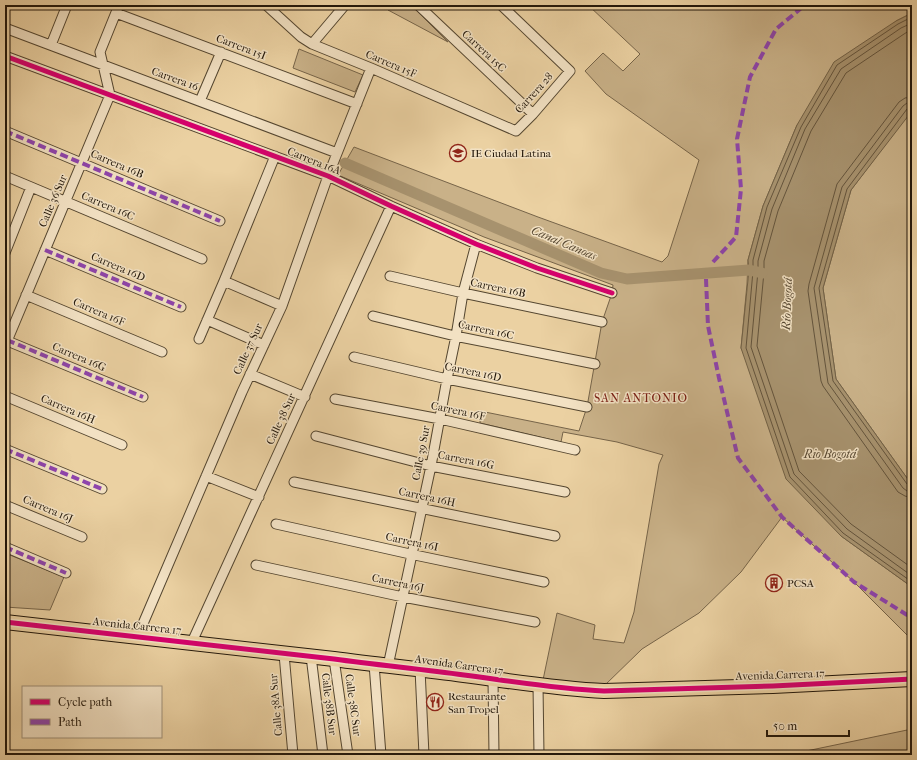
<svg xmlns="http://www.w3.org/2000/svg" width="917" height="760" viewBox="0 0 917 760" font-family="'IM FELL French Canon',serif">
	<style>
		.green { fill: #c9b188; stroke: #766449 }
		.water { fill: #a7926e; stroke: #726146 }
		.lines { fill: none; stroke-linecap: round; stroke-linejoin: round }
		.shore { stroke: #64543c; stroke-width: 1 }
		.canal { stroke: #a7926e; stroke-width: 11 }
		.street-casing { stroke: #544630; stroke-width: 11 }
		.primary-casing { stroke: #22170a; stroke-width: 16 }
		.street { stroke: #f2e1c3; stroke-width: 9 }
		.primary { stroke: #ebd1a2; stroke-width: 14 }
		.quiet { stroke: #8e44ad; stroke-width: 4; stroke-dasharray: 8 4; stroke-linecap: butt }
		.cycleway-casing { stroke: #f2e1c3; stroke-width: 8 }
		.cycleway { stroke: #d6006c; stroke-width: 5 }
		.labels { text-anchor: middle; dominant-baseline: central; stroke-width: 3; stroke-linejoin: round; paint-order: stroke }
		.street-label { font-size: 11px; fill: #22170a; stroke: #f2e1c3 }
		.poi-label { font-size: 11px; fill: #22170a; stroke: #f2e1c3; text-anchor: start }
		.water-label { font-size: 12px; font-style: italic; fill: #574832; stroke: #f2e1c3 }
		.neighbourhood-label { font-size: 12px; letter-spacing: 1px; fill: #7a1f14; stroke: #f2e1c3 }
	</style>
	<rect width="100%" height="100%" fill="#ebd1a2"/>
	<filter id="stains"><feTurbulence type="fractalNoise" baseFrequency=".005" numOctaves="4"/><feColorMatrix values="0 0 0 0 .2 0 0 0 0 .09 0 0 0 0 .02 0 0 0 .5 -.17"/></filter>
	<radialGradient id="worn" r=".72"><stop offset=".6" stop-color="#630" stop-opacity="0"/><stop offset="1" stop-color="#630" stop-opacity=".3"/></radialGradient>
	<!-- green -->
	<path class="green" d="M392,5H411L448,42L388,10Z
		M588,5H912V13L896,21L797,125L763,206L748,260L747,284L741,348L841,536L912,587V640L854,582L782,517L741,572L699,613L642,649L604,686L543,680L557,613L595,625L593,639L624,643L634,612L659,464L663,455L617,442L563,432L561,442L480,423V411L579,431L587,407L602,322L612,293L613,285L484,237L338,175L354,147L538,217L662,262L668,256L699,160L606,94L585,71L603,53L623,71L640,54Z
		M299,49L363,75L355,92L293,68Z
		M911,111H912V485L836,379L823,288L851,190Z
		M5,553L64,577L50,610L5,607Z
		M912,729V755H787Z"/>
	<!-- water -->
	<path class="water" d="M912,13V111L851,190L823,288L836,379L912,485V587L841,536L786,479L741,348L749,270L748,260L763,206L797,125L834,62L896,21Z"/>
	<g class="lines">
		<!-- shore -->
		<path class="shore" d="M912,17L898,24L837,65L801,127L767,207L753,260V271L746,348L790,477L843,533L912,582
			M912,23L901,28L841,69L805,129L772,209L758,261V271L751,347L794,474L847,529L912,576
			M912,29L904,34L846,73L811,131L778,211L764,261V272L757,346L799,471L851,524L912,568
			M912,97L905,98L899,102L837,184L809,284L808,291L821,381L823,386L898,492L905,496L912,498
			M912,103H907L903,106L842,187L814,288L828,383L903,488L907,491H912
			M912,108H909L907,109L847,189L819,288L833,381L907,484L909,486H912"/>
		<!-- canal -->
		<path class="canal" d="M345,163L601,273L627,279L749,270L762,273"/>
		<!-- street casing -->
		<g class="street-casing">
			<path id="street" d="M266,5L301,37L312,44L371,68L516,131L533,114L570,71L501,5
				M418,5L533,114
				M116,13L357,104
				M5,28L337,153
				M312,44L345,5
				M51,45L67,5
				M5,56L328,176L391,206L476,244L537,268L612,293
				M200,101L221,52
				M5,131L220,221
				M5,176L202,259
				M45,250L181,307
				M5,253L31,187
				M390,276L463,293L602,322
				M224,281L282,306
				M26,295L162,352
				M373,316L455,336L595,364
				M207,320L264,345
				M199,339L224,281L275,156
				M5,340L143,397
				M5,346L110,95L100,52L119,5
				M354,357L447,379L587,407
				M250,374L305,397
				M5,396L122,445
				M335,399L440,419L575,450
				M316,436L431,466L565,492
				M5,449L102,489
				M206,476L259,497
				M294,482L555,536
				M5,505L82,537
				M276,524L410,554L544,582
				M5,547L66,573
				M256,565L403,597L535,622
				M139,637L142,626L242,392L282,306L328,176L371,68
				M192,642L391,206
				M284,654L293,755
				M311,656L323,755
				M334,659L348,755
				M374,664L381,755
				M388,666L431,466L447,379L456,336L463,293L476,244
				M420,669L424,755
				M493,679L494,755
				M538,685L539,755"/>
		</g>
		<!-- primary casing -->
		<g class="primary-casing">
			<path id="primary" d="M5,622L334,659C377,665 421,669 464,675C510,681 557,689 604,691L773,686L912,679"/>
		</g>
		<!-- street -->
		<use href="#street" class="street"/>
		<!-- primary -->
		<use href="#primary" class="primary"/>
		<!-- quiet -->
		<path class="quiet" d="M5,131L220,221
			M45,250L181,307
			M713,262L736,237L741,189L737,139L750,77L776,29L805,5
			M706,279L708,326L719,378L738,458L782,517L854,582L912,618
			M7,340L143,397
			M5,449L102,489
			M5,547L66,573"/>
		<!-- cycleway casing -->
		<g class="cycleway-casing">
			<path id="cycleway" d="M5,56L328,176L391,206L476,244L537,268L612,293
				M5,622L334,659C377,665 421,669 464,675C510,681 557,689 604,691L773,686L912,679"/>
		</g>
		<!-- cycleway -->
		<use href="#cycleway" class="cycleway"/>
	</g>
	<!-- icons -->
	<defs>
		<g id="school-ring" transform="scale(0.9)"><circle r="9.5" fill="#f2e1c3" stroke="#8f2418" stroke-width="1.5"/><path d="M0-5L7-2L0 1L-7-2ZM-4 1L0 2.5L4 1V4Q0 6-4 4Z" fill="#8f2418"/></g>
		<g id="building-ring" transform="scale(0.9)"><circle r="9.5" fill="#f2e1c3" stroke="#8f2418" stroke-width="1.5"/><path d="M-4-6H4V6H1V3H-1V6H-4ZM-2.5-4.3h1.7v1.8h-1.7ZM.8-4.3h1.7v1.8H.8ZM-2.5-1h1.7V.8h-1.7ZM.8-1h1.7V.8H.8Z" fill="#8f2418"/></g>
		<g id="restaurant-ring" transform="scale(0.9)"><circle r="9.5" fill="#f2e1c3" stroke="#8f2418" stroke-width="1.5"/><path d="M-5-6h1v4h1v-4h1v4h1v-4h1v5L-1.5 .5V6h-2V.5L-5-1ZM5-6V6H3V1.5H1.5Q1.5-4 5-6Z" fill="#8f2418"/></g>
	</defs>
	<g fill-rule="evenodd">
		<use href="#school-ring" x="458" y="153"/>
		<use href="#building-ring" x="774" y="583"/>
		<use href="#restaurant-ring" x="435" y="702"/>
	</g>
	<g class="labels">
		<!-- street labels -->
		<g class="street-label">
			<text transform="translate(241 47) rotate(21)">Carrera 15I</text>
			<text transform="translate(484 51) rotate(43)">Carrera 15C</text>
			<text transform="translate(391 64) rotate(23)">Carrera 15F</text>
			<text transform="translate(175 79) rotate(20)">Carrera 16</text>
			<text transform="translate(534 93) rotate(-48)">Carrera 28</text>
			<text transform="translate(314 161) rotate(22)">Carrera 16A</text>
			<text transform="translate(117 164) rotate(23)">Carrera 16B</text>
			<text transform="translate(53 201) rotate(-67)">Calle 36 Sur</text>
			<text transform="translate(108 206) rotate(23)">Carrera 16C</text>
			<text transform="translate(118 267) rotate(23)">Carrera 16D</text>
			<text transform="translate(498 288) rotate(12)">Carrera 16B</text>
			<text transform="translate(99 312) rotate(23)">Carrera 16F</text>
			<text transform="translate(486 330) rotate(12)">Carrera 16C</text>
			<text transform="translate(248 349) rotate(-65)">Calle 37 Sur</text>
			<text transform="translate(79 357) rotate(23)">Carrera 16G</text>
			<text transform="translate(473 372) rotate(12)">Carrera 16D</text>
			<text transform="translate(68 409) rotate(23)">Carrera 16H</text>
			<text transform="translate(458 411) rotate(12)">Carrera 16F</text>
			<text transform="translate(281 419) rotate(-65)">Calle 38 Sur</text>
			<text transform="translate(421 453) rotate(-79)">Calle 39 Sur</text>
			<text transform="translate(466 460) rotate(11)">Carrera 16G</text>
			<text transform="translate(427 497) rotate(12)">Carrera 16H</text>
			<text transform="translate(48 509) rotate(23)">Carrera 16J</text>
			<text transform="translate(412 542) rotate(12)">Carrera 16I</text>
			<text transform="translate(398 583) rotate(12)">Carrera 16J</text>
			<text transform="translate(137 626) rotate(6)">Avenida Carrera 17</text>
			<text transform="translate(459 665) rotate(8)">Avenida Carrera 17</text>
			<text transform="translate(780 675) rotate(-2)">Avenida Carrera 17</text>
			<text transform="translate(329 704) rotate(83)">Calle 38B Sur</text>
			<text transform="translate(276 705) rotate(-95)">Calle 38A Sur</text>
			<text transform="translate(353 705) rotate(82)">Calle 38C Sur</text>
		</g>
		<!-- poi labels -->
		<g class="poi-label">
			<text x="471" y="153">IE Ciudad Latina</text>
			<text x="787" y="583">PCSA</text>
			<text x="448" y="696">Restaurante<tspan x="448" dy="13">San Tropel</tspan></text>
		</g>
		<!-- water labels -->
		<g class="water-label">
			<text transform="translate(564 243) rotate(23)">Canal Canoas</text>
			<text transform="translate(787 304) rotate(-88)">Río Bogotá</text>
			<text x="830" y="454">Rio Bogotá</text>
		</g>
		<!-- neighbourhood labels -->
		<g class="neighbourhood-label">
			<text x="641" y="398">SAN ANTONIO</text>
		</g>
	</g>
	<!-- margin -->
	<rect width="917" height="760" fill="none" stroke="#ebd1a2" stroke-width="20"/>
	<rect x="6" y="6" width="905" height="748" fill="none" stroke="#22170a" stroke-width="2"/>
	<rect x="10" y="10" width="897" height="740" fill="none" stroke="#22170a"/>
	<!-- legend -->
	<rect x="22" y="686" width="140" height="52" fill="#f2e1c3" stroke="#9f9079"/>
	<rect x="30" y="699" width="20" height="6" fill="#d6006c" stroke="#9f9079"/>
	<text x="58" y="706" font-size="12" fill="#22170a">Cycle path</text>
	<rect x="30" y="719" width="20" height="6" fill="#8e44ad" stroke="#9f9079"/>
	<text x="58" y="726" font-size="12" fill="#22170a">Path</text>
	<!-- scale -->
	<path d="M767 730v6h82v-6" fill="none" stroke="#22170a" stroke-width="2"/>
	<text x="773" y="730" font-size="12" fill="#22170a" stroke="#f2e1c3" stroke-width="3" paint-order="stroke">50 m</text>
	<rect width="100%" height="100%" filter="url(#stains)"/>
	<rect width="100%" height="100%" fill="url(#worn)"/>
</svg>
